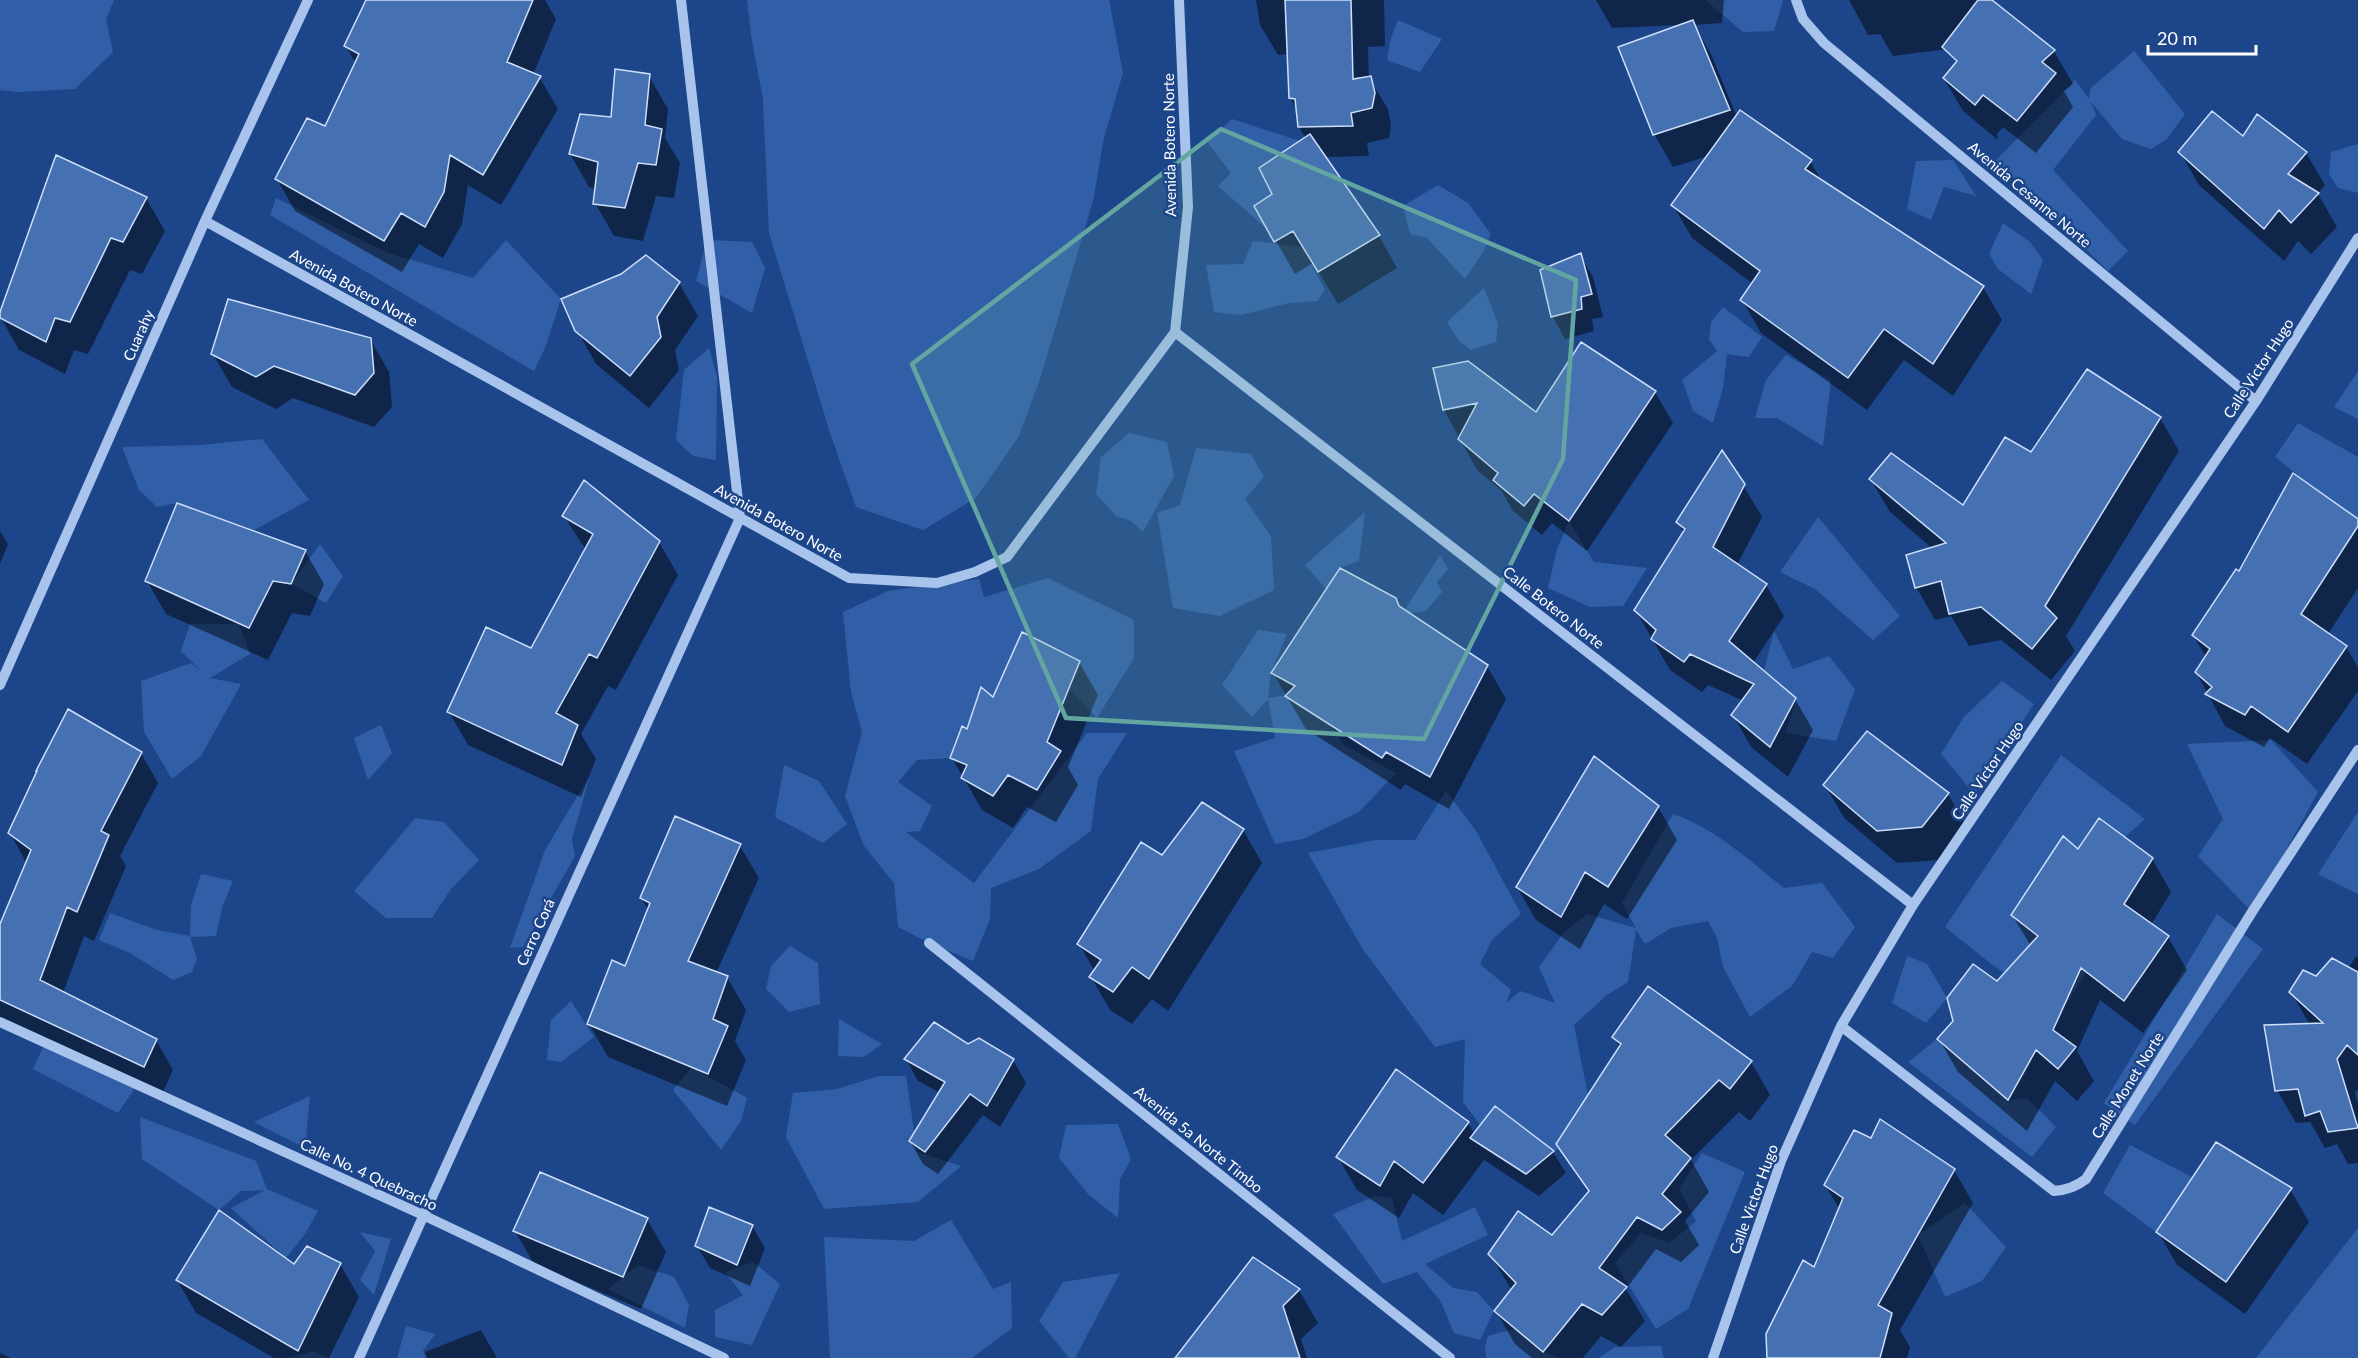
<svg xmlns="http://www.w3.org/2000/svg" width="2358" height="1358" viewBox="0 0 2358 1358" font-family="Lato,sans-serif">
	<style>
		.green { fill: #305fa7 }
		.shadow { fill: #0007; fill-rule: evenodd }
		.building { fill: #4570b2; stroke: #cddef9; stroke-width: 1.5 }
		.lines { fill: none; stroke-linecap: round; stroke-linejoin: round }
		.minor { stroke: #a8c3ec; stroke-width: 10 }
		.marked { fill: #63a6a1; fill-opacity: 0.2; stroke: #63a6a1; stroke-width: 4.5; stroke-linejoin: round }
		.labels { text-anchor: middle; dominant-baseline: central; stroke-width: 5; stroke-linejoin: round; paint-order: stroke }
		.street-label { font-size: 15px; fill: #fff; stroke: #1d468a }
	</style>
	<rect width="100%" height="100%" fill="#1d468a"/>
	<!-- green -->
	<path class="green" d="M0,0H114L106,19L113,52L75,89L18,92L0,90Z
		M747,0H1109L1123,73L1104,138L1093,201L1040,379L1019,436L976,498L923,530L856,507L831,436L769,233L763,99L752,41Z
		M1705,0H1783L1774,31L1743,32Z
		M1398,20L1442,39L1420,72L1387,60L1391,38Z
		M2134,51L2185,114L2167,139L2151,149L2122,139L2091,102L2096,115L2053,170L2128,251L2108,271L1996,160L2075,80L2089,99L2090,89Z
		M1232,119L1300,141L1259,169L1272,194L1255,206L1268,230L1218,186L1231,173L1207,142Z
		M2358,144V193L2338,188L2329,174L2331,152Z
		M1953,160L1976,196L1944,187L1931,220L1907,209L1916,161Z
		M1438,185L1468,203L1491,234L1483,252L1465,279L1427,238L1410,234L1403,206Z
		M276,198L388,253L473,278L506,240L561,299L545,348L534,371L270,215Z
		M2003,223L2030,242L2043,260L2031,294L1998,269L1989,254Z
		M707,240L752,242L765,268L752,313L696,281Z
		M1253,241L1302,247L1325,290L1317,301L1289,303L1241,315L1214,312L1206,265L1243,264Z
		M1484,288L1498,324L1496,342L1471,350L1459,341L1447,322Z
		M1723,307L1762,337L1749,357L1727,354L1723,388L1713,423L1693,411L1682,380L1717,351L1709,339L1711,322Z
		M709,348L717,376L716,460L693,456L676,440L684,370Z
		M1786,355L1831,380L1823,446L1777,418H1755L1766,380Z
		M2358,371V419L2334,407Z
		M2298,423L2358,457V523L2275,457Z
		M1129,433L1167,442L1174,476L1143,532L1131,521L1116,516L1096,494L1101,457Z
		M262,439L309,500L254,530L177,503L157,507L139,490L122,447L201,445Z
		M1196,448L1251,454L1264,477L1245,499L1271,536L1274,590L1220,616L1173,608L1157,513L1180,505Z
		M1365,512L1359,561L1340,568L1326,589L1305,565Z
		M1818,517L1900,616L1873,640L1815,589L1780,572Z
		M1569,521L1594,562L1647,568L1623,606L1590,607L1548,588L1557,549Z
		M320,544L343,576L326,603L291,584Z
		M1440,555L1448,569L1437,582L1442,592L1426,611L1402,614Z
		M1048,578L1134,620V658L1097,718L1069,689L1080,660L1022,632L993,697L981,687L970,720L950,758L917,760L898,782L932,806L920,831L906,832L974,883L1087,733H1127L1098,779L1091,831L1039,869L991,888L990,919L973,961L929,943L898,927L894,883L864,846L845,796L862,732L851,692L843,612L888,591L979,579L984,597Z
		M190,624H239L250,654L210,678L241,684L201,756L172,779L144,732L141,681L191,663L202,672L181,651Z
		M1258,630L1287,634L1271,673L1268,698L1286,695L1321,710L1344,745L1396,773L1359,812L1303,839L1275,844L1234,751L1275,738L1268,699L1252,717L1222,685Z
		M1774,631L1793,669L1829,656L1855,689L1836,741L1786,733L1796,698L1764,671Z
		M2002,681L2034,704L1974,794L1941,754L1964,717Z
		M381,725L392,753L368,780L354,738Z
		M2271,740L2318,792L2252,912L2198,856L2223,819L2187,744Z
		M2061,755L2145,819L2125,837L2099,818L2078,849L2062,836L2011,914L2086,973L2061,1012L1990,963L1945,927Z
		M784,765L819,781L847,824L823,843L775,817Z
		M590,775L572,839L575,856L523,947L510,948L545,850Z
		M1446,791L1476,831L1521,914L1492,940L1480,964L1511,990L1506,1003L1520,991L1555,1003L1539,967L1565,931L1587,914L1636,928L1622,903L1673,814C1716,829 1749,860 1784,888L1822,883L1855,927L1833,958L1812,952L1792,986L1750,1017L1723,967L1717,938L1708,921L1671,928L1645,944L1636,930L1628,982L1607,995L1574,1025L1588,1095L1586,1134L1554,1151L1495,1107L1480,1125L1463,1102L1465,1039L1435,1047L1362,948L1308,853L1376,840H1415Z
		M2358,812V894L2318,874Z
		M415,818L444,822L479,860L451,889L432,918H386L354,891Z
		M201,874L233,881L222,908L216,936L190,937L197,959L192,972L173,980L130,953L99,940L110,913L157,930L190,936L191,905Z
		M2217,914L2263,949L2135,1125L2104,1103Z
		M790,946L818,963L820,1004L789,1012L766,989L771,966Z
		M1907,956L1927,964L1947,998L1926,1023L1892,1003Z
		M571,1001L594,1037L561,1062L547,1060L551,1020Z
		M839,1019L882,1044L864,1057L838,1056Z
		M1937,1039L2008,1100L2027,1098L2056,1127L2032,1157L1908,1062Z
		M45,1043L137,1085L118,1113L33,1069Z
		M692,1067L747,1098L741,1121L721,1150L673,1090Z
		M879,1076H906L917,1152L961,1166L918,1202L824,1209L786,1137L793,1093L837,1089Z
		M310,1096L305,1148L254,1122Z
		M140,1117L256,1161L267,1189L318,1211L305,1234L286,1258L231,1208L265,1190L241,1191L219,1210L142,1159Z
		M1118,1124L1131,1159L1120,1179L1118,1218L1088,1194L1059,1158L1066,1125Z
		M2130,1145L2192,1177L2156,1232L2103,1193Z
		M1702,1153L1745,1172L1688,1309L1656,1329L1615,1263L1641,1233L1669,1243L1696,1221L1679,1189Z
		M1375,1196L1392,1198L1402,1241L1475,1207L1488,1235L1425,1264L1453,1288L1477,1292L1494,1311L1480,1340L1454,1333L1441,1302L1417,1272L1383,1284L1333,1214Z
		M1965,1203L2006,1247L1982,1281L1945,1297L1918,1235Z
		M951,1220L993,1289L1011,1282L1012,1328L972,1358H830L824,1237L914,1241Z
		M2358,1228V1358H2256Z
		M360,1232L391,1239L374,1295L360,1280L375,1251Z
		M753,1262L780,1284L752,1345L715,1337V1310L743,1295L725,1272Z
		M638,1265L674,1277L689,1305L685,1328L608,1289Z
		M1120,1273L1075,1358H1069L1039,1321L1063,1282Z
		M406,1326L435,1334L423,1351L426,1358H397Z
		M1516,1328L1543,1352L1559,1358H1486L1485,1347L1488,1336Z
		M1661,1346L1664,1358H1599L1615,1347Z
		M314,1351L329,1358H288Z"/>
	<!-- shadow -->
	<path class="shadow" d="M367,0H545L556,19L533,75L540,78L558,109L501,205L468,185L462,224L443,258L419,244L402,272L295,211L277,179L326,128L356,64L346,46Z
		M1256,0H1384L1385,46L1368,47L1369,78L1388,109L1391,125L1389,138L1367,143L1369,156L1324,157L1379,236L1397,268L1338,304L1313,263L1295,274L1256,206L1274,194L1306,139L1299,127L1298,111L1290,98L1289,54L1278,55L1260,25Z
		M1596,0H1724L1722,23L1694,25L1711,54L1737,117L1810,161L1823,183L1983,287L2002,320L1953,396L1904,360L1867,410L1761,333L1742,300L1753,284L1692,238L1673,205L1709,156L1673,167L1654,134L1680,25L1612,28Z
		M1849,0H1977L1982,37L2054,51L2073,84L2064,91L2073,107L2036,153L2003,127L1997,134L1998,140L1963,111L1944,79L1971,46L1893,56L1880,34L1868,35Z
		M649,76L668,109L665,138L680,163L674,198L656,196L643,241L614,236L595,203L597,189L589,187L570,154L613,119Z
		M2244,138L2306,153L2325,185L2318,194L2337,227L2311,254L2298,241L2284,261L2199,185L2180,152Z
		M146,198L165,231L142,274L130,270L88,354L74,350L65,374L19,350L0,316Z
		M1580,255L1593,277L1603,317L1592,319L1594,331L1565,339L1553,317Z
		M679,283L698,316L675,350L679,370L649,408L596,364L577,330Z
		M370,339L389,372L392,407L374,427L293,398L276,409L232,387L213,354Z
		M1468,363L1537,415L1655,392L1673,423L1587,551L1552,523L1542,535L1513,511L1501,490L1477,470L1444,410ZM1484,400L1485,403L1452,410V407Z
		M2160,418L2179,451L2066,636L2075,651L2051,680L2001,640L1969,646L1951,616L1935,620L1916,587L1933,549L1890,512L1871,480L1964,508L2031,454Z
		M1743,485L1762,517L1737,565L1766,585L1784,616L1753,663L1795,699L1813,730L1788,777L1751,747L1733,715L1744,701L1708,685L1702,692L1670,670L1636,611L1684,533L1678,522Z
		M564,516L659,542L678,575L616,690L608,686L581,734L596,759L581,797L468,745L449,712L531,650L586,550Z
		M2358,521V588L2328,634L2346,647L2358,667V691L2307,764L2270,738L2264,747L2225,726L2196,672L2206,657L2193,635L2240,573Z
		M0,531L8,544L0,564Z
		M305,551L324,584L310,616L292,613L268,660L166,614L147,581Z
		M1401,609L1487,666L1506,699L1449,809L1405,784L1401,790L1306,729L1273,673Z
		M1079,662L1098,695L1068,767L1078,785L1056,822L1027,807L1013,828L982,810L952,758L994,699Z
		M141,753L158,783L120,856L126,866L94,941L84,936L63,993L156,1040L173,1070L161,1096L0,1021V928L27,864L10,833Z
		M1825,785L1948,794L1967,827L1940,860L1897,863L1844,818Z
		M1658,807L1677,840L1627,919L1604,904L1580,949L1536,920L1517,887Z
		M676,818L740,846L759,878L716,973L727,977L746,1010L735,1041L746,1060L727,1106L608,1057L589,1024L626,968L649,911L641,898Z
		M1243,830L1262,863L1168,1011L1152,999L1132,1024L1110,1010L1091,977L1095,972L1079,944L1162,857Z
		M2078,852L2152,859L2171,892L2151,925L2168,937L2187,970L2143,1033L2100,1000L2077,1051L2094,1081L2077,1101L2055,1081L2027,1131L1958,1072L1939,1039L2031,946L2012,915Z
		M2356,956L2358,958V1089L2355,1093L2358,1103V1163L2348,1164L2337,1144L2325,1148L2310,1122L2296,1123L2277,1090L2310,1025L2291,992L2316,978L2348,969Z
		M1648,988L1751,1062L1770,1095L1750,1121L1739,1112L1691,1160L1709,1192L1685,1221L1699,1245L1681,1262L1656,1249L1626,1289L1645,1321L1621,1347L1601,1336L1583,1358H1532L1515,1344L1496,1311L1512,1291L1490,1254L1553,1237L1589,1194L1558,1144L1620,1048L1614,1037Z
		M968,1046L1013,1060L1026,1083L1000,1127L983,1115L938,1174L923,1164L910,1141L940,1093L918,1081L906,1059Z
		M1468,1123L1475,1135L1553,1152L1566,1173L1539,1196L1484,1160L1443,1215L1413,1193L1399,1218L1357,1190L1338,1157Z
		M1954,1170L1973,1203L1900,1330L1910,1347L1907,1358H1768L1815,1269L1840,1210L1825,1185Z
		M2290,1189L2309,1222L2245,1314L2177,1265L2158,1232Z
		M647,1219L666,1252L641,1309L534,1264L515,1231Z
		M752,1226L765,1248L750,1286L710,1268L697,1246Z
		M1253,1259L1299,1290L1318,1323L1301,1339L1307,1358H1177Z
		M340,1264L359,1297L329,1358H274L196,1313L177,1280L295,1266Z
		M481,1330L497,1358H427L425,1352Z
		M0,1353L11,1358H0Z"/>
	<!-- building -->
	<path class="building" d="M366,0H533L507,62L541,76L483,175L450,155L444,192L425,227L401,213L384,241L275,179L307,118L325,126L359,54L344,46Z
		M1285,0H1351L1353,79L1371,76L1375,93L1372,108L1351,113L1353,126L1298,127L1295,99L1289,98Z
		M1978,0H1992L2055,50L2042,62L2056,73L2017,121L1983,95L1975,105L1943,78L1957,61L1942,47Z
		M1693,20L1730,110L1653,135L1618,47Z
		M615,69L650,74L645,125L662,129L656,165L638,163L625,208L593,204L598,162L569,154L580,114L611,117Z
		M1740,110L1812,160L1805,169L1984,286L1933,364L1884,329L1848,378L1740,300L1760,271L1671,205Z
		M2212,111L2243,136L2257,114L2307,152L2288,174L2319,193L2291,223L2279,210L2264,229L2178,152Z
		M1310,134L1380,235L1318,272L1293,231L1274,242L1254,206L1272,194L1259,168Z
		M56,155L147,197L123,242L111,238L70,322L55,318L46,342L0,318V312Z
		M1581,253L1592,294L1581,297L1582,309L1551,317L1540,270Z
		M646,255L680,282L657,317L661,337L630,376L575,331L561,299L621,274Z
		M228,299L371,338L374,373L355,395L274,366L256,377L211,354Z
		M1581,342L1656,391L1569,521L1534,494L1524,506L1493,480L1498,473L1458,439L1477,403L1443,410L1433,368L1468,361L1536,412Z
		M2087,369L2161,417L2045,606L2057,618L2032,649L1981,607L1949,614L1941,581L1915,588L1906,555L1946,543L1869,479L1891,453L1963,505L2005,437L2031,452Z
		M1722,450L1745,484L1713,547L1767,584L1729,641L1796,698L1770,747L1731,715L1754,684L1690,654L1684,662L1651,639L1656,630L1634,610L1685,529L1676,522Z
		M2293,473L2358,519V526L2301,614L2347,646L2288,732L2251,706L2245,715L2205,694L2212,687L2195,672L2210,649L2192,635L2236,569L2239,571Z
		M584,480L660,541L597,658L589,654L556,713L578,725L562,765L447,712L486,627L531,648L593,534L562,516Z
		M177,503L306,550L291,584L273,581L249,628L145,581Z
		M1340,568L1396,598L1399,606L1488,665L1430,777L1386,752L1382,758L1285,696L1295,686L1271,673Z
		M1022,632L1080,661L1047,742L1061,751L1037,790L1008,775L993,796L961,778L967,765L950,758L962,726L967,729L981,687L993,697Z
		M68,709L142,752L101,831L109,835L77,912L67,907L40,980L157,1039L144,1067L0,1000V924L31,850L8,833L37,771H36Z
		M1867,731L1949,793L1922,827L1877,831L1823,785Z
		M1594,756L1659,806L1608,887L1585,872L1561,917L1516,887Z
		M1202,802L1244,829L1149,979L1132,967L1113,992L1089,977L1101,960L1077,944L1141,842L1162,855Z
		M675,816L741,844L688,961L728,976L713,1019L728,1026L708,1074L587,1024L612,960L625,966L650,903L640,898Z
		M2099,818L2153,858L2124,904L2169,936L2124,1001L2081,968L2053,1030L2076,1047L2058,1069L2036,1050L2008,1100L1937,1039L1953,1021L1947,998L1973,964L1997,981L2038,936L2011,915L2063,836L2078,849Z
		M2332,958L2358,972V1055L2347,1045L2337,1059L2358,1128L2328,1132L2320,1111L2305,1116L2298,1089L2275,1091L2264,1025L2323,1023L2289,992L2303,970L2316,976Z
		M1648,986L1752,1061L1730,1089L1719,1080L1665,1135L1691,1158L1662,1194L1681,1212L1662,1230L1637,1217L1599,1268L1627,1287L1602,1315L1582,1304L1543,1352L1494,1311L1516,1283L1488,1254L1518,1211L1552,1235L1589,1191L1556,1144L1621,1044L1612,1037Z
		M934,1022L968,1044L979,1038L1014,1059L987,1106L970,1094L925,1152L909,1141L945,1082L904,1059Z
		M1396,1069L1469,1122L1423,1183L1394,1161L1380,1186L1336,1157Z
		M1495,1106L1554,1151L1526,1174L1470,1138Z
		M1880,1119L1955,1169L1878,1305L1892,1313L1880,1358H1767L1766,1334L1803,1260L1814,1267L1843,1198L1824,1185L1854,1130L1871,1138Z
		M2216,1142L2292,1188L2226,1282L2156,1232Z
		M540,1172L648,1218L623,1277L513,1231Z
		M709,1207L753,1225L737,1265L695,1246Z
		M219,1210L294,1264L307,1246L341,1263L298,1351L176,1280Z
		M1253,1257L1300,1289L1283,1306L1300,1358H1175Z"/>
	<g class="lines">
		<!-- minor -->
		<path class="minor" d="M1796,0L1803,19L1824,43L2256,401
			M205,221L849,578L937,583L975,572L1007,557L1175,332L1188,207L1179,0
			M1175,332L1913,905
			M0,685L205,221L308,0
			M929,943L1450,1358
			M0,1022L423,1215L724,1358
			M1841,1026L2054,1191C2067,1190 2076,1187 2086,1179L2252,912L2358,750
			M359,1358L740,518L681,0
			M1713,1358L1781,1161L1841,1026L1913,905L2256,401L2358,238"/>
	</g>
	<!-- marked area -->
	<path class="marked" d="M1221,129L1576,280L1563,459L1424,739L1066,718L912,364Z"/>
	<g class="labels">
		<!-- street labels -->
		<g class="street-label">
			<text transform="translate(1169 145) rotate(-91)">Avenida Botero Norte</text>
			<text transform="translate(2030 194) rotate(40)">Avenida Cesanne Norte</text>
			<text transform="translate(354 287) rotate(29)">Avenida Botero Norte</text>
			<text transform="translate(138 335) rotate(-66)">Cuarahy</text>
			<text transform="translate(2258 368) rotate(-57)">Calle Victor Hugo</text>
			<text transform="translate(779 522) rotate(29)">Avenida Botero Norte</text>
			<text transform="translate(1554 607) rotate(38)">Calle Botero Norte</text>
			<text transform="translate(1987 770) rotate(-56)">Calle Victor Hugo</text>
			<text transform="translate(535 932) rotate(-66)">Cerro Corá</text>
			<text transform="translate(2127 1085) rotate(-58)">Calle Monet Norte</text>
			<text transform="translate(1199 1139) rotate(39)">Avenida 5a Norte Timbo</text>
			<text transform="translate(369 1174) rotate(25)">Calle No. 4 Quebracho</text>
			<text transform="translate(1753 1199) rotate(-70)">Calle Victor Hugo</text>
		</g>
	</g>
	<!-- scale -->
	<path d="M2148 45v9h108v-9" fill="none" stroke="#ffffff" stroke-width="3"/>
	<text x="2157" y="45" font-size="18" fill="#ffffff" stroke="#1d468a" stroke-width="4.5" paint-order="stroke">20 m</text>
</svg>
